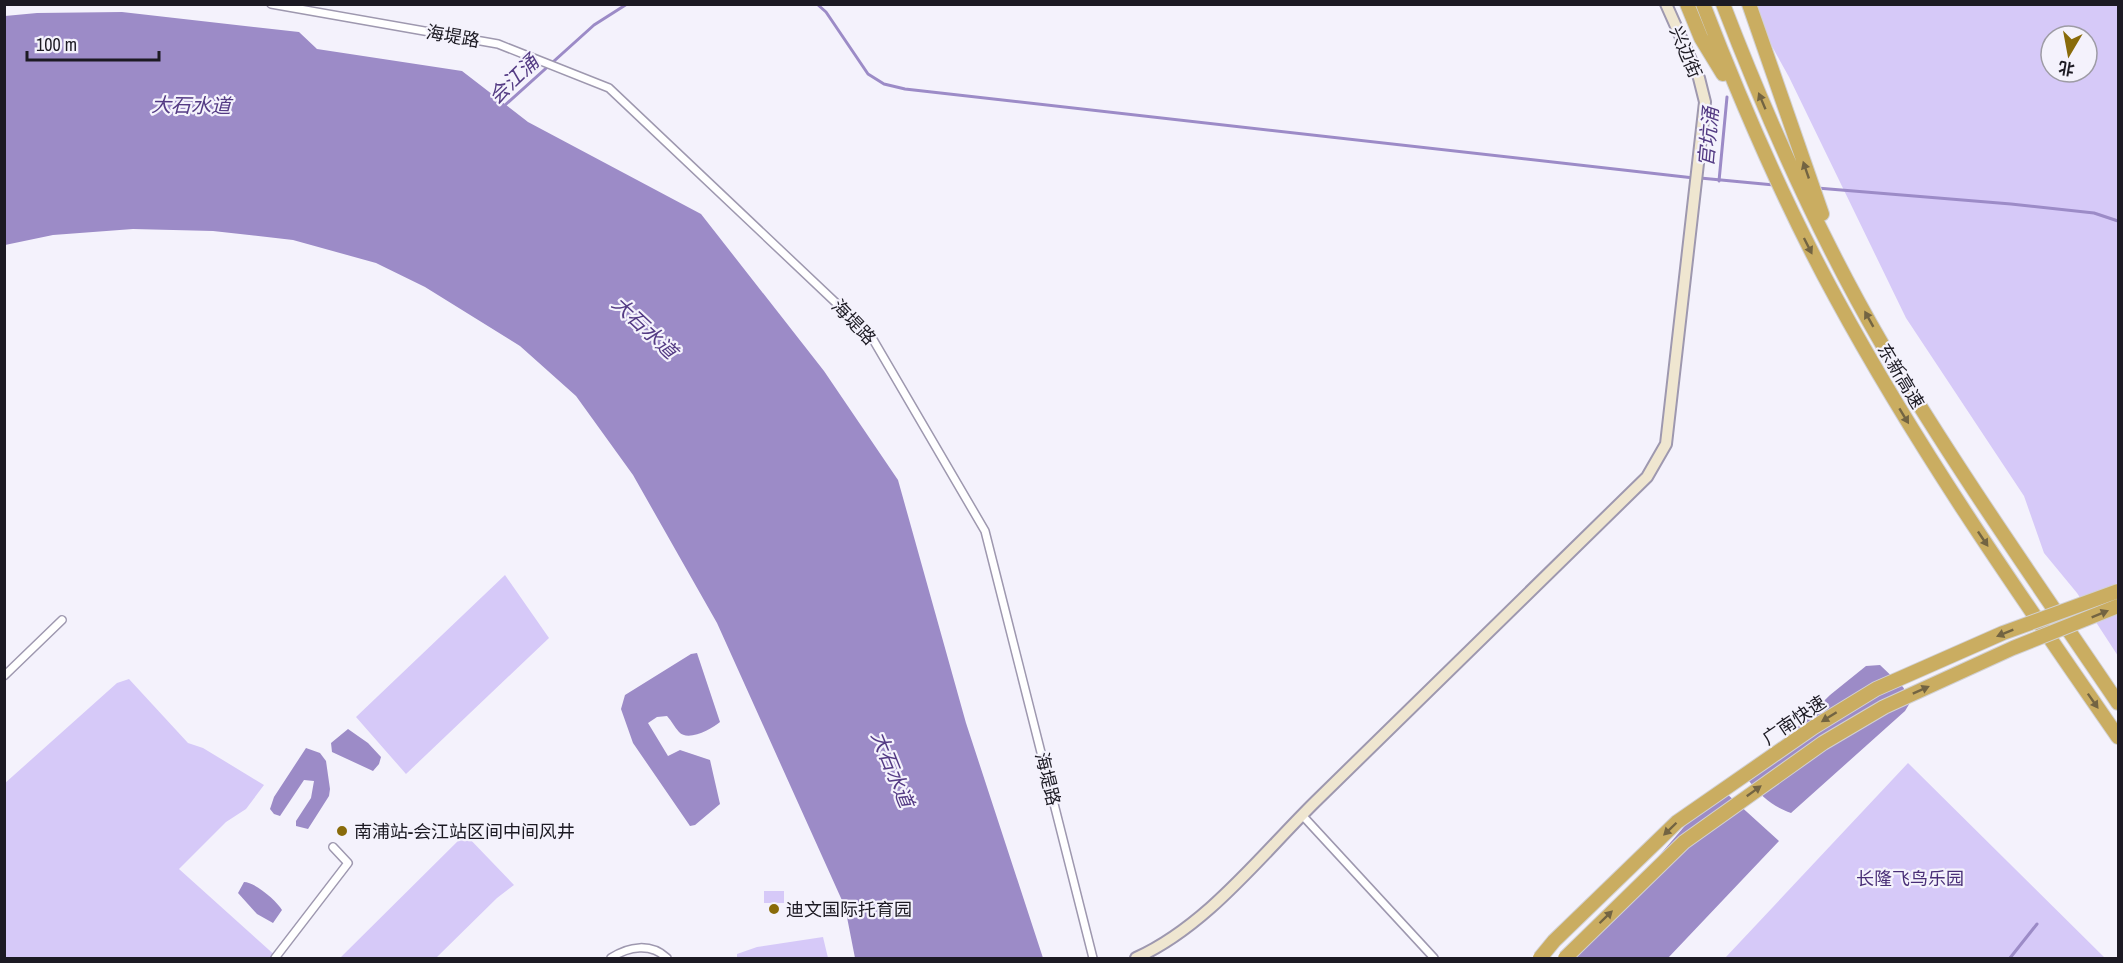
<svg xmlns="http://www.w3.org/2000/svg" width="2123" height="963" viewBox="0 0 2123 963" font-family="'Archivo Narrow','Noto Sans SC',sans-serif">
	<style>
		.green { fill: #d6c9f8; fill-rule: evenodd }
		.water { fill: #9c8bc7 }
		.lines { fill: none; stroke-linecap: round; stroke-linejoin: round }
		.stream { stroke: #9c8bc7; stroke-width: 3 }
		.street-casing { stroke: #9e98af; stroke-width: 10 }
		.secondary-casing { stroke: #9e98af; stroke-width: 14 }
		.highway-casing { stroke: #d2d1d3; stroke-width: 16 }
		.street { stroke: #fff; stroke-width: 7 }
		.secondary { stroke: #efe6d0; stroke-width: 10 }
		.highway { stroke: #caad61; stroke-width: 14 }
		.highway-bridge-casing { stroke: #d2d1d3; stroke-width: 16; stroke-linecap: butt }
		.highway-bridge { stroke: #caad61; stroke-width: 14 }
		.oneway { fill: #736442 }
		.poi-dot { fill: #896b0a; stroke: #f4f2fc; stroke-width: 2 }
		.labels { text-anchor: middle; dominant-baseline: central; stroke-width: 4.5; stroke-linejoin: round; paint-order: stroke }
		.street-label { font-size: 18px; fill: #1c1a23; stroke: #f4f2fc }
		.poi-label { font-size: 18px; fill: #1c1a23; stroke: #f4f2fc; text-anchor: start }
		.park-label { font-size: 18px; fill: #492f77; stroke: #f4f2fc }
		.water-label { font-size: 20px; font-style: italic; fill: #543b84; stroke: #f4f2fc }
	</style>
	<rect width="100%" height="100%" fill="#f4f2fc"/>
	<!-- green -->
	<path class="green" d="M1749,5H2118V656L2077,593L2044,553L2024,496L1906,318L1789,77ZM2051,36H2087V72H2051Z
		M505,575L549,638L406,774L356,717Z
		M129,679L188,743L203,748L264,785L246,809L226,822L179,869L278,958H5L4,784L117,683Z
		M1908,763L2105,958H1725Z
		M465,834L514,885L497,898L436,958H340Z
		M764,891H784V903H764Z
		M823,937L828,958H737V954L757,947Z"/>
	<!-- water -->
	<path class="water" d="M122,12L299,32L317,49L462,71L528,122L701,214L824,371L898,480L966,723L1043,958H855L845,907L717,623L633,475L576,396L520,346L425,287L376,263L293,240L213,231L133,229L53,235L5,245V16L37,13Z
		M697,653L720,722C712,729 688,742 679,732C674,727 672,721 667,716L657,717L648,723L668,756L680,750L710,760L720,804L695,825L690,826L633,743L621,709L625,695L691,654Z
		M1880,665L1903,687L1911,701L1905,711L1791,813C1773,807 1761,796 1749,781L1781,743L1830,695L1866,666Z
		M348,729L368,743L381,757L379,764L373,771L332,752L331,743Z
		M306,748L320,753L326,761L330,789L329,796L308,829L296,826V821L311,798L314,781L304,780L280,816L274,814L270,809L274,797Z
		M1726,793L1779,841L1668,958H1571L1689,821Z
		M244,882C255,882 277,901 282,910L273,923L257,914L238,893Z"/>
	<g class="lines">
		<!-- stream -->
		<path class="stream" d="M817,4L826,12L868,74L884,84L905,89L1694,178
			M504,106L594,25L627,4
			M1700,178L1774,185
			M1719,181L1727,97
			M1817,188L2011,204L2094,213L2118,221
			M2010,958L2037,924"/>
		<!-- street casing -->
		<g class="street-casing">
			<path id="street" d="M271,4L498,44L609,88L871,336L985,531L1093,958
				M4,676L62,620
				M1302,815L1434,958
				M275,958L348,863L333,847
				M611,958C629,946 651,943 667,958"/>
		</g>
		<!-- secondary casing -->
		<g class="secondary-casing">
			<path id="secondary" d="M1136,958C1207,926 1261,855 1316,801C1426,693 1536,585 1647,477L1666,444L1705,102L1699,78L1666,4"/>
		</g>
		<!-- highway casing -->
		<g class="highway-casing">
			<path id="highway" d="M1687,4L1701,38L1723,74
				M1703,4C1742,105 1784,203 1836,298C1919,451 2019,594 2118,737
				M1723,4C1768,121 1819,236 1882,344C1955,467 2038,585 2118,703
				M1749,4L1822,214"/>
		</g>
		<!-- street -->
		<use href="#street" class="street"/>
		<!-- secondary -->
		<use href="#secondary" class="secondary"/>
		<!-- highway -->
		<use href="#highway" class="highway"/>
		<!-- highway-bridge casing -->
		<g class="highway-bridge-casing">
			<path id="highway-bridge" d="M1540,958L1554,941L1677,822L1814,727L1876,689L2003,633L2118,591
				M1565,958L1684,842L1823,743L1884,707L2013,648L2118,606"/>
		</g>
		<!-- highway-bridge -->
		<use href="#highway-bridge" class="highway-bridge"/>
	</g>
	<!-- one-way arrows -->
	<defs><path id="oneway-solid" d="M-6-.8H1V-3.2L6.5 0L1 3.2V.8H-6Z" transform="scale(1.5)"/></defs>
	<g class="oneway">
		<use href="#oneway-solid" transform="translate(1762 101) rotate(-113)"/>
		<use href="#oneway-solid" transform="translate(1806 170) rotate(-109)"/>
		<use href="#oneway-solid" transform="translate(1808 246) rotate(63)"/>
		<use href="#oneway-solid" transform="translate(1869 319) rotate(-119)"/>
		<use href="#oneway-solid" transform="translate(1904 416) rotate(59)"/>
		<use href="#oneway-solid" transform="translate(1983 539) rotate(56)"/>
		<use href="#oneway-solid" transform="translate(2100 614) rotate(-22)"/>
		<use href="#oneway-solid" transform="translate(2005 633) rotate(158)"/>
		<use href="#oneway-solid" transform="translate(1921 690) rotate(-24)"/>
		<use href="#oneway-solid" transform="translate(2093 701) rotate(55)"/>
		<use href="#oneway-solid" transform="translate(1829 717) rotate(148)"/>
		<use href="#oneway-solid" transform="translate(1754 791) rotate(-36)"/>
		<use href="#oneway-solid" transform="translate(1670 829) rotate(136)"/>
		<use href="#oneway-solid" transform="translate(1606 917) rotate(-44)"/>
	</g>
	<!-- markers -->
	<g class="poi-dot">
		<circle cx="342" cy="831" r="6"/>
		<circle cx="774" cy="909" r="6"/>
	</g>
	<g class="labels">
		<!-- street labels -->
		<g class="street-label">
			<text transform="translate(453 36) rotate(10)">海堤路</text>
			<text transform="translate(1686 52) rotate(67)">兴边街</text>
			<text transform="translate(854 322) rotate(46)">海堤路</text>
			<text transform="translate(1901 376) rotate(59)">东新高速</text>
			<text transform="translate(1794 720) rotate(-34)">广南快速</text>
			<text transform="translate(1048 779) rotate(76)">海堤路</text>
		</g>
		<!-- poi labels -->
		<g class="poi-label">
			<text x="354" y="831">南浦站-会江站区间中间风井</text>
			<text x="786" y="909">迪文国际托育园</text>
		</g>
		<!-- park labels -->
		<g class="park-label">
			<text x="1910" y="878">长隆飞鸟乐园</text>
		</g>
		<!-- water labels -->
		<g class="water-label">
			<text transform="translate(513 79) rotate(-44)">会江涌</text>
			<text transform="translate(191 105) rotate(1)">大石水道</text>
			<text transform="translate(1708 137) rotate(-85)">官坑涌</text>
			<text transform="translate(645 327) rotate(43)">大石水道</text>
			<text transform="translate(893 769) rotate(68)">大石水道</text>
		</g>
	</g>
	<!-- border -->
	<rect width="2123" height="963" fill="none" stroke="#1c1a23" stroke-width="12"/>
	<!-- north arrow -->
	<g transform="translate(2069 54) rotate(190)"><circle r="28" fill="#f4f2fc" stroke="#9e9ca5" stroke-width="1.5"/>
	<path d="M0-4.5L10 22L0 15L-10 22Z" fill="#896b0a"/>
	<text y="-9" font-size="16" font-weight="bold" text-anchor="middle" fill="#1c1a23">北</text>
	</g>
	<!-- scale -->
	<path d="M27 51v9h132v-9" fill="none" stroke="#1c1a23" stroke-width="3"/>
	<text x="36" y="51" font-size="18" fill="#1c1a23" stroke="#f4f2fc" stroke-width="4.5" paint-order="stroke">100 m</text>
</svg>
